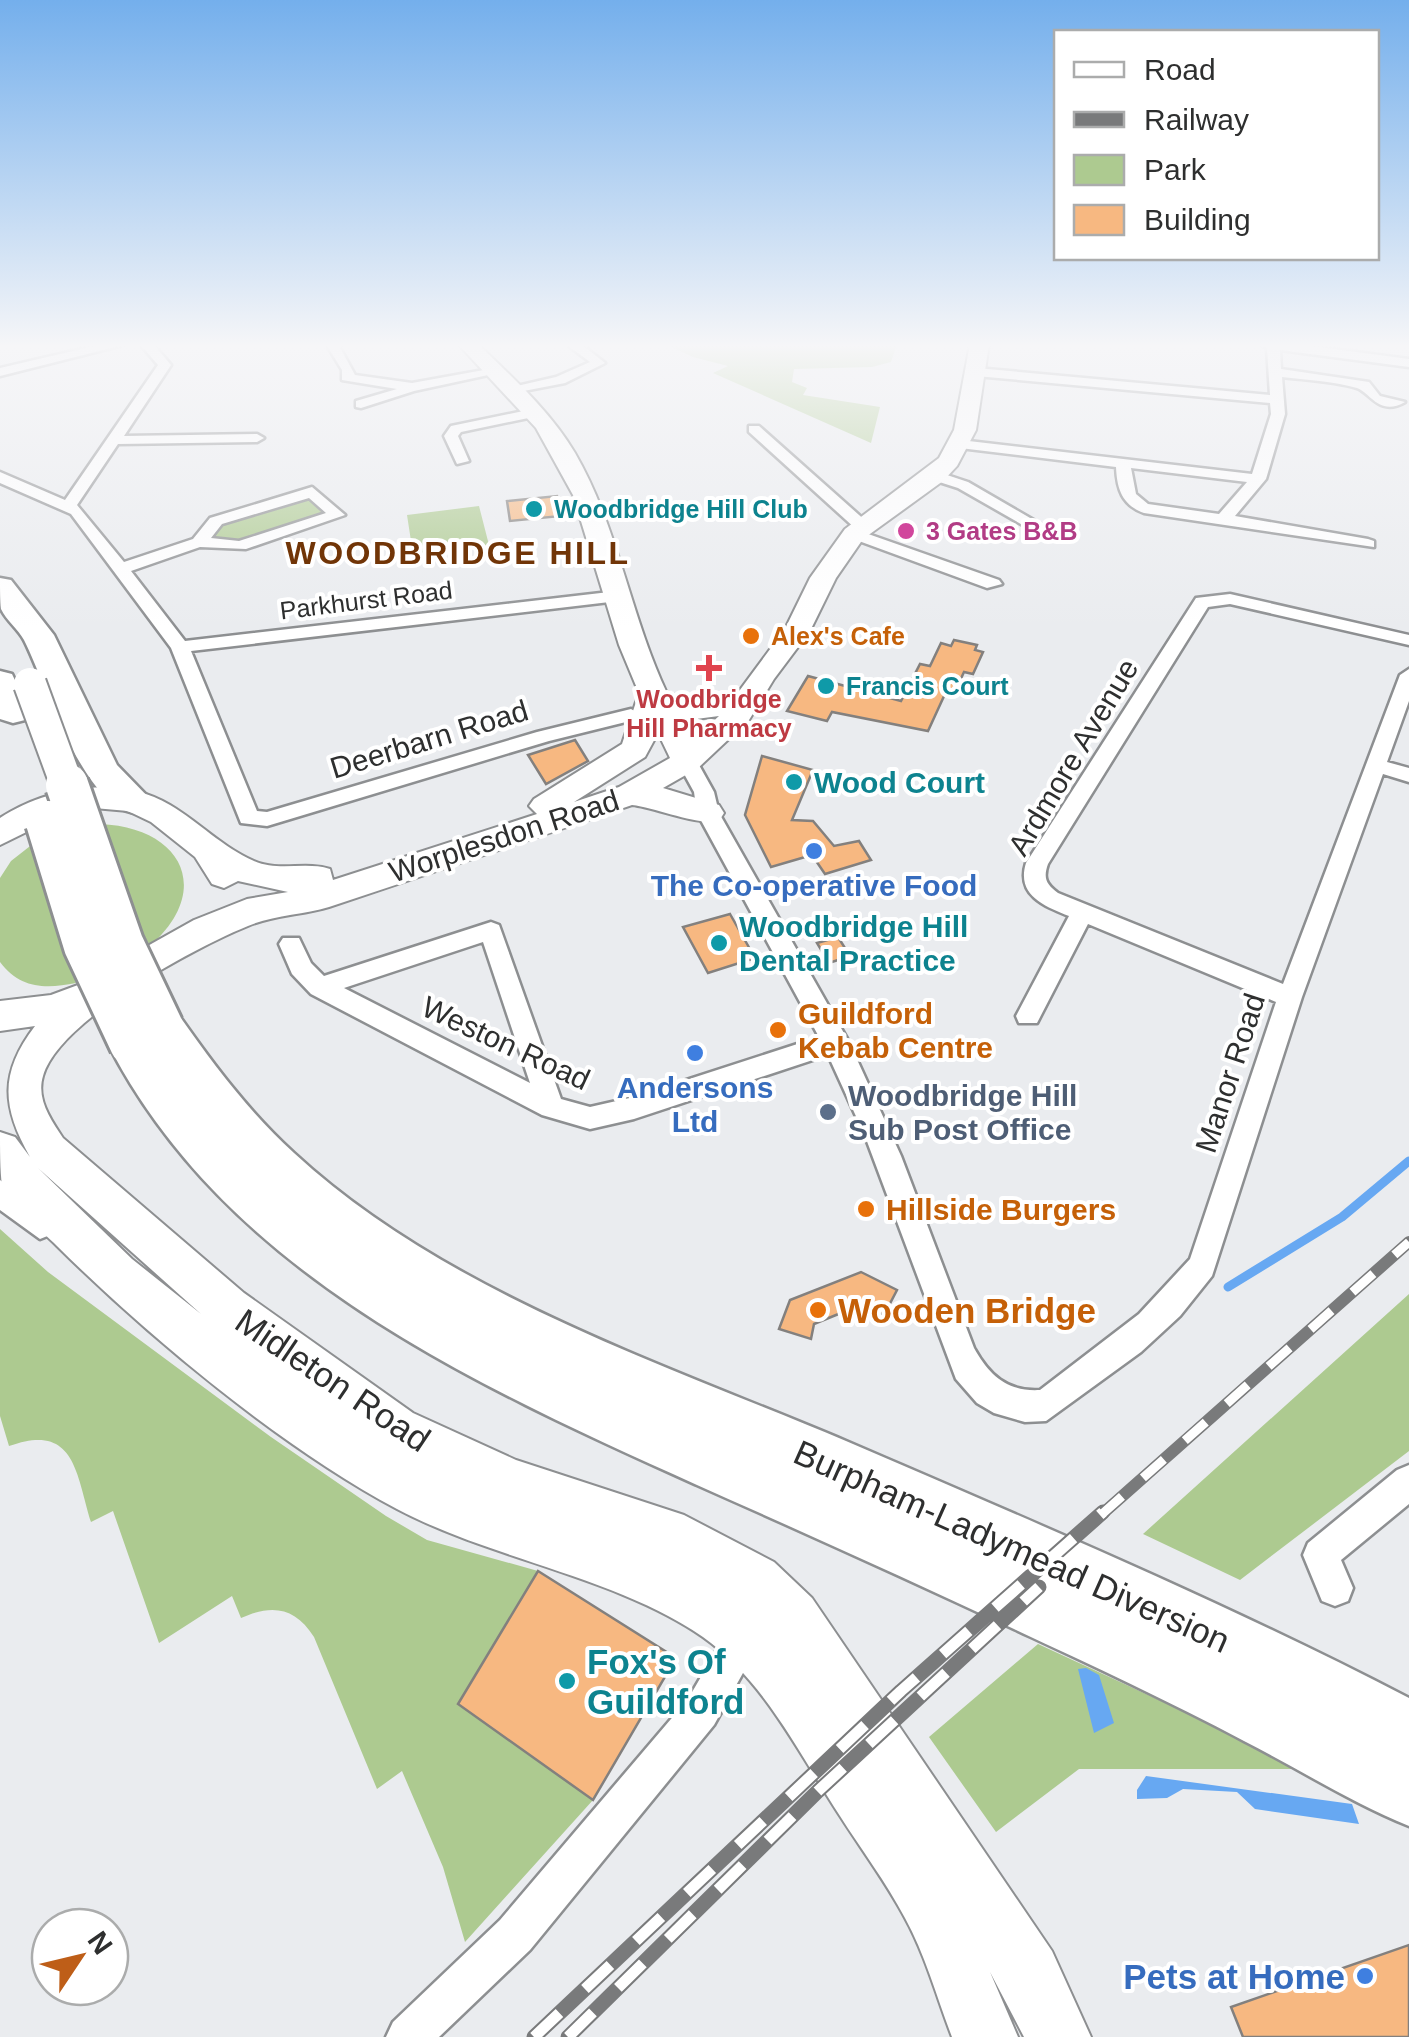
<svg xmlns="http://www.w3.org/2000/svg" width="1409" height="2037" viewBox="0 0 1409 2037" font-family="Arial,sans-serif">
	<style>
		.green { fill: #adca90 }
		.water { fill: #67a8f2 }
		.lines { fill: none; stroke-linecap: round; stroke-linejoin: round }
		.stream { stroke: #67a8f2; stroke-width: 9 }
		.building { fill: #f7b881; stroke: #83807e; stroke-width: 2.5 }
		.street-casing { stroke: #8d8f91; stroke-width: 5 }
		.primary-casing { stroke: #8d8f91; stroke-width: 4 }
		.highway-casing { stroke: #8d8f91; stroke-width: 5 }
		.street { fill: #fff; fill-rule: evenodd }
		.primary { fill: #fff; fill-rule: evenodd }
		.highway { fill: #fff; fill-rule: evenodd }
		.rail-far1-casing { stroke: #797a7b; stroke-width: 12 }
		.rail-casing { stroke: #797a7b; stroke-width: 15 }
		.rail-far1 { stroke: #fff; stroke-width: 9; stroke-dasharray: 28; stroke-linecap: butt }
		.rail { stroke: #fff; stroke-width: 11; stroke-dasharray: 35; stroke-linecap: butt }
		.highway-bridge-far1-casing { stroke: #8d8f91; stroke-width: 36; stroke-linecap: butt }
		.highway-bridge-casing { stroke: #8d8f91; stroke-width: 48; stroke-linecap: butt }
		.highway-bridge-far1 { stroke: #fff; stroke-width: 32 }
		.highway-bridge { stroke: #fff; stroke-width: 42 }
		.culture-dot { fill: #0f9aa8; stroke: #fff; stroke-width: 4 }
		.hotel-dot { fill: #d1479c; stroke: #fff; stroke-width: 4 }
		.food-dot { fill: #e8710a; stroke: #fff; stroke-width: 4 }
		.health-dot { fill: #e0444e; stroke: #fff; stroke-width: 4 }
		.shop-dot { fill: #3f7fe0; stroke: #fff; stroke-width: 4 }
		.service-dot { fill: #5c6f8a; stroke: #fff; stroke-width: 4 }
		.labels { text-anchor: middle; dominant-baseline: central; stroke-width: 8; stroke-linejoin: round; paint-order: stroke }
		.far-culture-label { font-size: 25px; font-weight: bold; fill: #0d838f; stroke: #fff; text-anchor: start }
		.far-hotel-label { font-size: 25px; font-weight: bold; fill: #b23c85; stroke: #fff; text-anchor: start }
		.far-street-label { font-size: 25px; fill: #2e2f2f; stroke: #fff }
		.far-food-label { font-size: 25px; font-weight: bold; fill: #c56008; stroke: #fff; text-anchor: start }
		.far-health-label { font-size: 25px; font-weight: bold; fill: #be3a42; stroke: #fff }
		.street-label { font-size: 30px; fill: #2e2f2f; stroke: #fff }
		.culture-label { font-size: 30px; font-weight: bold; fill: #0d838f; stroke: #fff; text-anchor: start }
		.shop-label { font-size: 30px; font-weight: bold; fill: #366cbe; stroke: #fff }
		.food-label { font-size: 30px; font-weight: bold; fill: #c56008; stroke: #fff; text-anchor: start }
		.service-label { font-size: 30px; font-weight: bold; fill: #4e5e75; stroke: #fff; text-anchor: start }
		.far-district-label { font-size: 32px; font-weight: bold; letter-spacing: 2.5px; fill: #713507; stroke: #fff }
		.near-food-label { font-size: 35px; font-weight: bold; fill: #c56008; stroke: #fff; text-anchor: start }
		.near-street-label { font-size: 35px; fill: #2e2f2f; stroke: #fff }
		.near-culture-label { font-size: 35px; font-weight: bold; fill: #0d838f; stroke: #fff; text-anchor: start }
		.near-shop-label { font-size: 35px; font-weight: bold; fill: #366cbe; stroke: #fff; text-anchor: end }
	</style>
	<rect width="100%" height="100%" fill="#eaecef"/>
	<!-- green -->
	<path class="green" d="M665,344H897L891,362L872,367L794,369L792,382L807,388L803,395L880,407L871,443L713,373L728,366L693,357Z
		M302,498L313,499L325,511L324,516L244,542L212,536L229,520Z
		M479,506L489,545L413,554L407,515Z
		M100,824C180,827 215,888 150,946L128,906Z
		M34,843L76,983C46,989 20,989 0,962V878L11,861Z
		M0,1229L48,1272L271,1437L386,1516L427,1540L538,1571L458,1704L593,1800L465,1942L443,1867L402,1771L377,1789L314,1637C295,1607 272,1604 241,1618L232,1596L159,1643L113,1511L91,1522C76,1473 75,1422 9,1446L0,1416Z
		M1409,1294V1451L1240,1580L1143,1534Z
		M1038,1644L1308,1769H1079L996,1832L929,1737Z"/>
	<!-- water -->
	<path class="water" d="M1086,1668L1099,1675L1114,1723L1094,1733L1078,1669Z
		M1146,1776L1352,1804L1359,1824L1255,1809L1237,1792L1183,1789L1167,1798L1137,1799V1790Z"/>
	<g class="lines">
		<!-- stream -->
		<path class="stream" d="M1228,1287L1342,1217L1409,1161"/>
	</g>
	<!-- building -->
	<path class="building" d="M557,496L561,516L510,521L507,501Z
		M954,640L977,645L975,650L983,652L973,674L964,672L953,696L945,694L928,731L832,712L827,721L787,711L808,676L901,701L920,664L930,666L941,643L951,646Z
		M575,740L588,761L546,784L528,755Z
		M762,756L813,770L792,820L813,821L834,846L859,841L871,860L825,874L812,855L771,867L745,815Z
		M730,914L755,958L708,973L683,927Z
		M838,937L850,956L829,963L817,943Z
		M861,1272L897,1290L884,1315L863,1304L814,1324L811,1339L779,1329L790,1300Z
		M538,1571L676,1658L593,1800L458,1704Z
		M1409,1945V2037H1243L1231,2007Z"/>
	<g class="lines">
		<!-- street casing -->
		<g class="street-casing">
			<path id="street" d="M103,344H127L0,376V368Z
				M140,344H153L171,365L124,436L257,434L264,438L257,442L118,444L77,505L124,562L193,539L210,518L312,487L345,515L246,549L200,547L131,571L185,641L618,591L627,596L618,601L191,651L257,811L267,812L537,732L631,709L641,715L638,719L549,741L267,826L241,823L171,648L71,514L0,483V472L65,500L158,365ZM309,498L326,513L239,541L211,538L222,524Z
				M326,344H338L355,375L412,383L495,368L502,372L414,391L361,408L356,407V401L397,389L342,380V370Z
				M566,344H581L605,363L565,383L508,394V388L556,377L590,362Z
				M1259,344H1296L1409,359V367L1280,350L1281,369L1369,382L1380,396L1405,402C1379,417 1370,392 1357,388C1333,381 1306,380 1282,377L1285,414L1266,479L1235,516L1368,539L1374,541V547L1144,513C1122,505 1117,489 1116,467L960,448L953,444L960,440L1252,474L1271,414L1270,403L976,376L969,372L976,368L1270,395L1267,348ZM1131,468L1247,482L1219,514L1148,504L1136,494Z
				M533,409L538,410V416L461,432L458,436L469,461L457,464L444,436L451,426Z
				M749,426H759L868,523V529H856L749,432Z
				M935,471L968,482L1049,529L1035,532L958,488L930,479V473Z
				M854,529L999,580L1002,584L987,588L848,537L846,534Z
				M1230,594L1409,635V645L1230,604L1208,607L1048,864C1043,878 1046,884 1058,893L1283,984L1400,675L1409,669V701L1387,762L1409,768V782L1383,774L1302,997L1212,1276L1180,1316L1141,1352L1046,1421L1025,1422L994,1413L977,1403L956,1379L865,1136L828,1055L634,1119L590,1129L542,1115L311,994L292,974L279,944L283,938H299L311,963L324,976L491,922L499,925L561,1099L590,1107L634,1097L819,1037L697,813L694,792L677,761L687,755L694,756L714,792L719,813L849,1042L901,1156L974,1348C989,1375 1007,1392 1040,1390L1139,1314L1190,1259L1276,1002L1088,924L1037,1023H1019L1016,1016L1069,916C1044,906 1016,895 1026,863L1196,598ZM483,942L530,1083L344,988Z
				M0,1180L50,1217L54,1226L50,1235L40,1239L0,1210Z
				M1409,1465V1504L1341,1560L1353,1588L1348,1601L1335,1606L1322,1601L1303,1555L1308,1543L1397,1470Z
				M745,1619L758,1624L763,1637L714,1725L530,1950L439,2037H386L393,2022L500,1920L688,1699L732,1624Z"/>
		</g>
		<!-- primary casing -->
		<g class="primary-casing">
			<path id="primary" d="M458,344H478C513,378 550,411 575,453C618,527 630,614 666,691L688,701L734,698L785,629L810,578L845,529L939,458L954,430L970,344H989L976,430L957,466L943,481L863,539L836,578L810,631L774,679L749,720L698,768L663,788L719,805L724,813L719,821C698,826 657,808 632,805C531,840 430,874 329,907C303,915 273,915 248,926C196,947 59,1020 43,1076C36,1099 51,1120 63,1138L244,1293L413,1413L516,1460L684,1515L774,1562L812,1598L1052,1951L1091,2037H1024L990,1972L1018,2037H952C937,1998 925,1954 905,1918C886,1882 861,1849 840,1816C800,1755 764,1680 703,1637C617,1577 491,1559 397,1509C281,1447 150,1338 57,1246C39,1228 13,1208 2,1185C0,1172 0,1147 0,1132L15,1137L30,1157C1,1106 0,1072 35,1026L0,1031V1001L51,995L78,985L194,920L247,899L288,892L238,881L224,888L212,884L195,857L151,822L128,811L94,808L63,814L0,845V818C48,787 119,774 170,805C199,822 222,847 254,861C279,872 305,861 330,869L333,880L537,814L529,806L534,799L622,744L639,693L619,645L573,495L536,428ZM679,716L696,719L719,716L692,741ZM658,733L670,758L619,787L574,802L645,757ZM38,1168L201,1314L132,1259Z"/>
		</g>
		<!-- highway casing -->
		<g class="highway-casing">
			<path id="highway" d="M0,578L11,580L54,635L117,765L154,803L148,812C88,828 46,682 24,640C18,629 6,620 1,609C0,601 0,587 0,578Z
				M0,671L12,674L30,712L25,720L13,723L0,719Z
				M162,1009L178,1014C213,1064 249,1112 294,1153C444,1292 661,1363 846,1441C1036,1523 1226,1603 1409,1698V1826C1352,1803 1299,1769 1244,1741C1169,1701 1091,1665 1014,1629C909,1580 803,1532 697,1485C473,1384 226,1273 108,1044L115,1031L131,1026L140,1029L146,1014Z"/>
		</g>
		<!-- street -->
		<use href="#street" class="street"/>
		<!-- primary -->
		<use href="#primary" class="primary"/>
		<!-- highway -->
		<use href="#highway" class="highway"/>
		<!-- rail-far1 casing -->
		<g class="rail-far1-casing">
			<path id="rail-far1" d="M1101,1515L1409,1242"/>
		</g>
		<!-- rail casing -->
		<g class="rail-casing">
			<path id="rail" d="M534,2037L901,1691L1103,1512
				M568,2037L818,1791L1039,1587"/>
		</g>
		<!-- rail-far1 -->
		<use href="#rail-far1" class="rail-far1"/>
		<!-- rail -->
		<use href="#rail" class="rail"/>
		<!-- highway-bridge-far1 casing -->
		<g class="highway-bridge-far1-casing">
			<path id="highway-bridge-far1" d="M30,684L68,788"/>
		</g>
		<!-- highway-bridge casing -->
		<g class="highway-bridge-casing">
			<path id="highway-bridge" d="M67,785L122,943L162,1027
				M47,822L85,946L131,1044"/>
		</g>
		<!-- highway-bridge-far1 -->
		<use href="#highway-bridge-far1" class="highway-bridge-far1"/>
		<!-- highway-bridge -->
		<use href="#highway-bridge" class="highway-bridge"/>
	</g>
	<!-- sky -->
	<linearGradient id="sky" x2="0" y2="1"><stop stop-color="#74afec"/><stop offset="0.55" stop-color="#f6f6f8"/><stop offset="1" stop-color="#f6f6f8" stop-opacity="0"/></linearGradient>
	<rect width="1409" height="629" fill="url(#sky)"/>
	<!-- markers -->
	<g class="culture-dot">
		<circle cx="534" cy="509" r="10"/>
		<circle cx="826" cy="686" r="10"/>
		<circle cx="794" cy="782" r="10"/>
		<circle cx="719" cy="943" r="10"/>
		<circle cx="567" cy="1681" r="10"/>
	</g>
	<circle class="hotel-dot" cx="906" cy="531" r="10"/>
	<g class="food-dot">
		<circle cx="751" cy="636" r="10"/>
		<circle cx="778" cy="1030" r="10"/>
		<circle cx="866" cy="1209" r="10"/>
		<circle cx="818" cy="1310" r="10"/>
	</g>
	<path class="health-dot" d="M704 653h10v10h10v10h-10v10h-10v-10h-10v-10h10z"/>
	<g class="shop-dot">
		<circle cx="814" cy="851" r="10"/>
		<circle cx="695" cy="1053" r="10"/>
		<circle cx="1365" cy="1976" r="10"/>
	</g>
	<circle class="service-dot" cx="828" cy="1112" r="10"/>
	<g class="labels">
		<!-- far-culture labels -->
		<g class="far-culture-label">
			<text x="554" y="509">Woodbridge Hill Club</text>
			<text x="846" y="686">Francis Court</text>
		</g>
		<!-- far-hotel labels -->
		<g class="far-hotel-label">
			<text x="926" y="531">3 Gates B&amp;B</text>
		</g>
		<!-- far-street labels -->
		<g class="far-street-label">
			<text transform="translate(366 600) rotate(-7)">Parkhurst Road</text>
		</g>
		<!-- far-food labels -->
		<g class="far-food-label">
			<text x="771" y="636">Alex's Cafe</text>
		</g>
		<!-- far-health labels -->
		<g class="far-health-label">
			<text x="709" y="699">Woodbridge<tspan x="709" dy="29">Hill Pharmacy</tspan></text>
		</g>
		<!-- street labels -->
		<g class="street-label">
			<text transform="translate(429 739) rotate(-17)">Deerbarn Road</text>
			<text transform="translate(1073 757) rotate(-59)">Ardmore Avenue</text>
			<text transform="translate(504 836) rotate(-18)">Worplesdon Road</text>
			<text transform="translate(506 1043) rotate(25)">Weston Road</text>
			<text transform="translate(1230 1073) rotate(-72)">Manor Road</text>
		</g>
		<!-- culture labels -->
		<g class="culture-label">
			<text x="814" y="782">Wood Court</text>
			<text x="739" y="926">Woodbridge Hill<tspan x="739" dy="34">Dental Practice</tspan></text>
		</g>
		<!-- shop labels -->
		<g class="shop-label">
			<text x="814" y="885">The Co-operative Food</text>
			<text x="695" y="1087">Andersons<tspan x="695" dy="34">Ltd</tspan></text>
		</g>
		<!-- food labels -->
		<g class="food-label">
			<text x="798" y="1013">Guildford<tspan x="798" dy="34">Kebab Centre</tspan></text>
			<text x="886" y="1209">Hillside Burgers</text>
		</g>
		<!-- service labels -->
		<g class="service-label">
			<text x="848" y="1095">Woodbridge Hill<tspan x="848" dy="34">Sub Post Office</tspan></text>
		</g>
		<!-- far-district labels -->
		<g class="far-district-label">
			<text x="458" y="553">WOODBRIDGE HILL</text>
		</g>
		<!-- near-food labels -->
		<g class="near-food-label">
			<text x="838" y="1310">Wooden Bridge</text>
		</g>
		<!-- near-street labels -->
		<g class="near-street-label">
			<text transform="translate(333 1380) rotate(34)">Midleton Road</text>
			<text transform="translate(1012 1546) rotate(24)">Burpham-Ladymead Diversion</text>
		</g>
		<!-- near-culture labels -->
		<g class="near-culture-label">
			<text x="587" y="1661">Fox's Of<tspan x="587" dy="40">Guildford</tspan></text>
		</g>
		<!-- near-shop labels -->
		<g class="near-shop-label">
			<text x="1345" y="1976">Pets at Home</text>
		</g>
	</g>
	<!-- legend -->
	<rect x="1054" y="30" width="325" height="230" fill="#ffffff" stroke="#abacac" stroke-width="2.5"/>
	<rect x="1074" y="62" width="50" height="15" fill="#ffffff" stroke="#abacac" stroke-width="2.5"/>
	<text x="1144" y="80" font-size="30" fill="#2e2f2f">Road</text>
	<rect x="1074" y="112" width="50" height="15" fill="#797a7b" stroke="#abacac" stroke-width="2.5"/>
	<text x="1144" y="130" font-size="30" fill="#2e2f2f">Railway</text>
	<rect x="1074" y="155" width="50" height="30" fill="#adca90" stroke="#abacac" stroke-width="2.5"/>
	<text x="1144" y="180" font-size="30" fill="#2e2f2f">Park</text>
	<rect x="1074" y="205" width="50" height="30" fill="#f7b881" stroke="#abacac" stroke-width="2.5"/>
	<text x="1144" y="230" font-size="30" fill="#2e2f2f">Building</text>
	<!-- north arrow -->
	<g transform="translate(80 1957) rotate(55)"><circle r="48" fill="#ffffff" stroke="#abacac" stroke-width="2.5"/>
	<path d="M0-8L18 38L0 25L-18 38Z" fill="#be5e18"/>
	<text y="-15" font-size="28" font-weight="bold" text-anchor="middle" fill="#2e2f2f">N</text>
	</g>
</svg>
